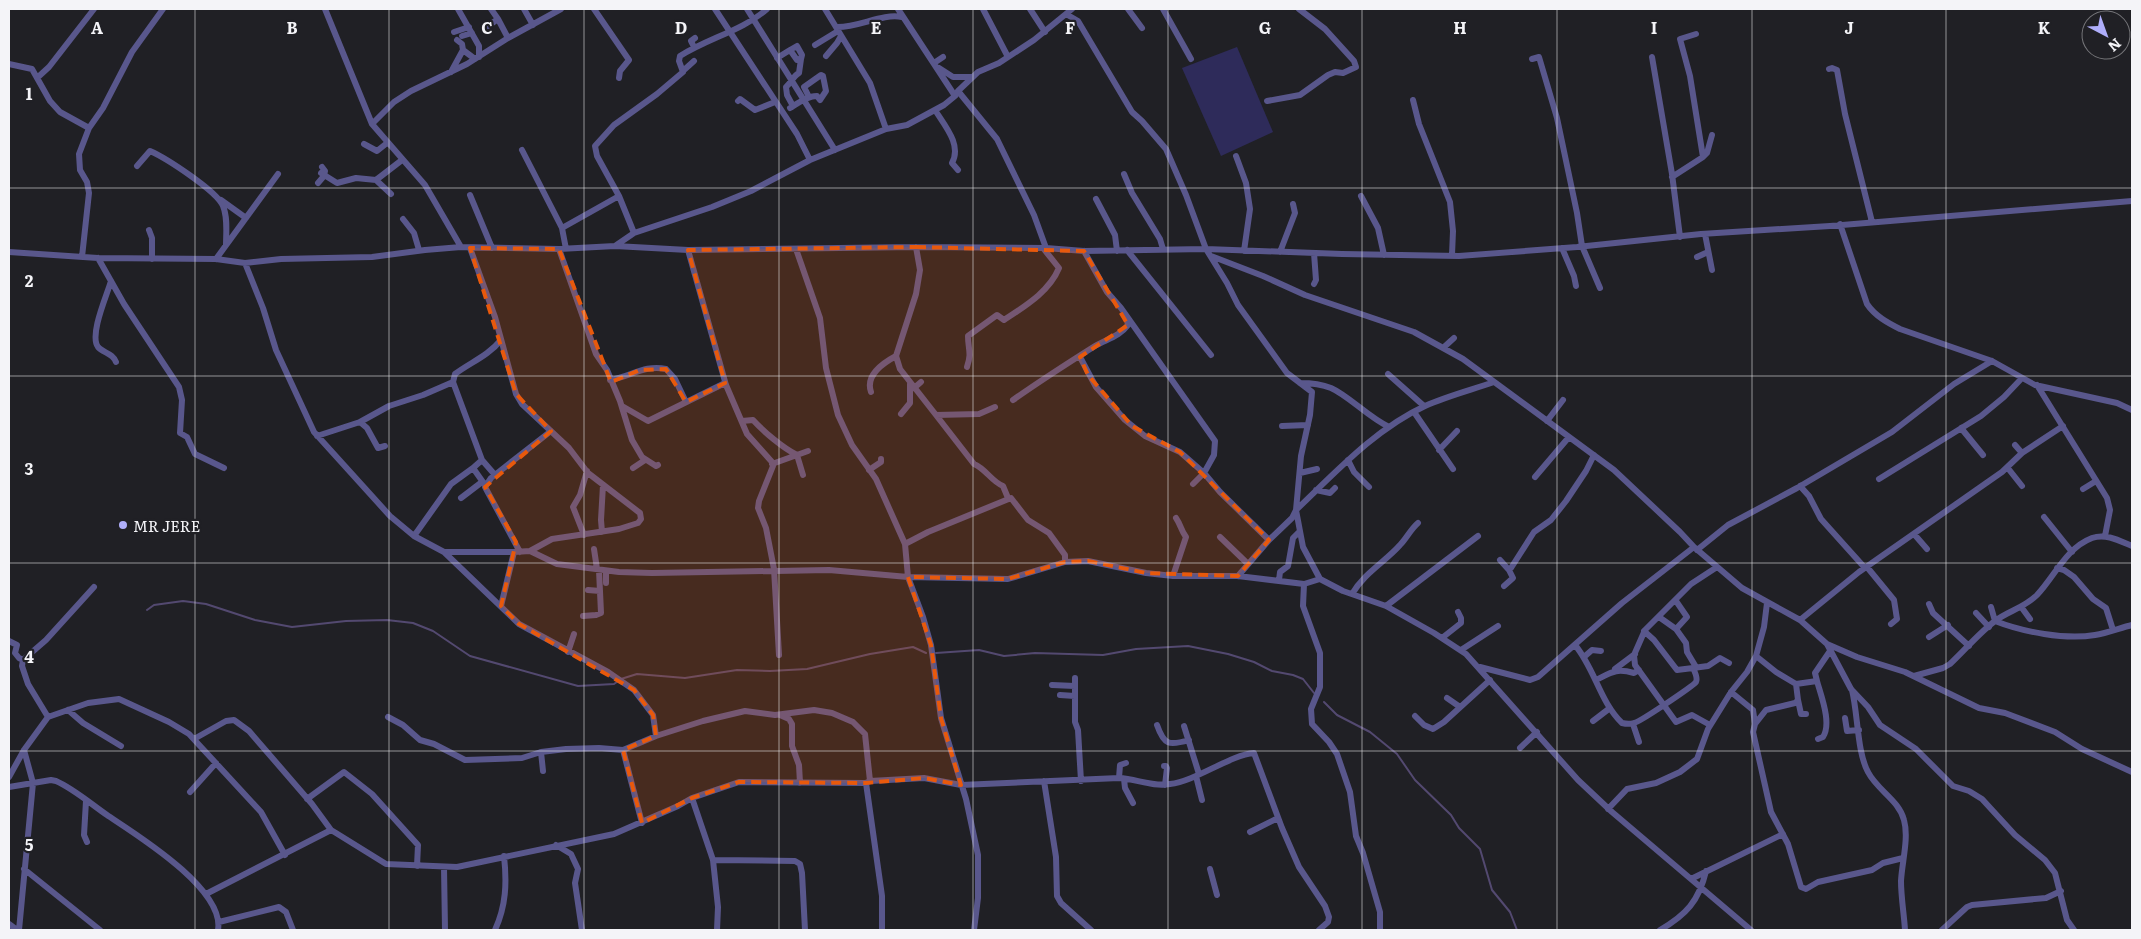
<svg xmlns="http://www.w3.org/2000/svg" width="2141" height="939" viewBox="0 0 2141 939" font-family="Literata,serif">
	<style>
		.pitch { fill: #2e2b5a }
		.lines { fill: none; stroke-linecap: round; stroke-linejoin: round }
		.stream { stroke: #534970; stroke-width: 2 }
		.minor { stroke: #59578c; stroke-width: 6 }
		.marked { fill: #e8590c; fill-opacity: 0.2; stroke: #e8590c; stroke-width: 4; stroke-dasharray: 10 6; stroke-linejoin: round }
		.grid { fill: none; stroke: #f4f4f8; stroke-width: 1; stroke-opacity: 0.55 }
		.poi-dot { fill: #afaefa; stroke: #202025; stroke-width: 2 }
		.labels { text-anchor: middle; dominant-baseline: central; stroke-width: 4.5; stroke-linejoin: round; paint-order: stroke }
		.poi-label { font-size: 15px; fill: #f4f4f8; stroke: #202025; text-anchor: start }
		.grid-label { font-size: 16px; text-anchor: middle; font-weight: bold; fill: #f4f4f8; stroke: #202025; stroke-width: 4.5; stroke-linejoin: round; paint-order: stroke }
	</style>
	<rect width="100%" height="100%" fill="#202025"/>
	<!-- pitch -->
	<path class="pitch" d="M1237,47L1273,132L1221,156L1182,68Z"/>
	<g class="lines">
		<!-- stream -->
		<path class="stream" d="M147,610L154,605L183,601L206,604L255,620L292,627L346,621L387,620L413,623L433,631L470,656L578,686L614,684L621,679L637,674L685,678L737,670L770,671L807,669L870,654L913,647L926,653
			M936,653L979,650L1004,656L1035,653L1103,655L1136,649L1188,646L1228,654L1254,662L1272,671L1293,675L1303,679L1314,693
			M1324,702L1337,715L1370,732L1397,754L1415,780L1451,815L1459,828L1480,849L1492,890L1510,912L1517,930"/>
		<!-- minor -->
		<path class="minor" d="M325,9L372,124L425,185L461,247
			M458,9L479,46V57
			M491,9L498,19
			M524,9L533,25
			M594,9L629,60L620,71L619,78
			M715,9L797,134L810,160
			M747,9L835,150
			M825,9L870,83L886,129
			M898,9L955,96
			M983,9L1008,57
			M1030,9L1045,32
			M1128,9L1142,28
			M1163,9L1191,59
			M1066,14L1078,21L1132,112L1142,121L1166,149L1186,195L1206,249L1227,283L1238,305L1287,373L1312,392L1310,415L1301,456L1296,510L1303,547L1320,579
			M488,26L498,19L508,38
			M836,27C858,28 882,13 902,17
			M454,32L469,27
			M462,36L472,33
			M815,45L838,31
			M694,47L691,41L695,38
			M463,50L475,59
			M790,50L797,46L802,55L801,59
			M826,56L837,43L841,36
			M1652,57L1672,174L1680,237
			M777,58L790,50L797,60L801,59L799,73C793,76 792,82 786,87L787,95L793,106
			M1532,59L1539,57L1557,118L1577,213L1582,246L1600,288
			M934,63L943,57
			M9,64L32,69L50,101L60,112L89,128
			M939,68L953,77H972
			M1829,69L1832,68L1837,70L1845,114L1872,222
			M684,70L694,61
			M451,72L463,50L462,44L457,40
			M37,78L49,67L94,9
			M958,91L997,139L1034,215L1046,248
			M1413,100L1419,124L1450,202L1453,231L1452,255
			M738,101L740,99L755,110L775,102
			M1267,101L1300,95L1328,75L1335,72L1343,73L1356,67L1354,61L1325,29L1299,9
			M790,108C798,103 807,96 817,96L820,100L826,91L823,76L821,75L804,87L809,97
			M935,110C945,126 962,145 952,163L958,170
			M372,124L394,102L411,91L467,64L508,38L561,9
			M364,144L377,151L387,143
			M522,150L562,228L566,249
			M1236,156L1246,183L1250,209L1244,251
			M1703,157L1707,153L1712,135
			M137,166L150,151C166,158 217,191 223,206C228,218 226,233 226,245
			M321,173L337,183L356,178L376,180
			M1124,174L1132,193L1160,239L1163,249
			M1672,177L1703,157L1690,76L1680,39L1696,34
			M318,183L324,176L325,171L322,167
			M391,194L376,180L402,160
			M470,195L492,248
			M1361,196L1378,228L1384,255
			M1096,199L1115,235L1117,251
			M221,200L246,218
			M403,219L414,233L419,250
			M1840,224L1867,304C1875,316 1888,323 1900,329L1992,361L2035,385L2117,403L2132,410
			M562,228L619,196
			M149,230L152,238V259
			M634,233L619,196L597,156L595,146L614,125L657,94L683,72L679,61L680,56C708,38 742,31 767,9
			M1705,234L1712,270
			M615,246L634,233L712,207L751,191L810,160L886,129L907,125L944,105L955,96L958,91L978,72L999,63L1034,40L1072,9
			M916,247L920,270L916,294L896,356L900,369L936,415L979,414L995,407
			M470,248L495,317L516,394L522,404L569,448L588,473L640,513L641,519L638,523L619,529L552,539L530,551
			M1562,248L1574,276L1576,286
			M559,249L596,354L607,370L620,401L632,440L642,457L656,466L658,465
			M796,249L820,318L826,368L838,415L852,445L876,479L905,544L908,577L923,617L931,645L941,718L966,799L978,855V898L974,930
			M688,250L726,385L747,434L772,462L773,466L759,501L758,508L766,528L774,569L779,655
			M1127,250L1211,355
			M1084,251L1107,292L1121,308L1215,441L1214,455L1204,473L1193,484
			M9,252L98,258L216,259L245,263L281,259L372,257L425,250L461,247L559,249L615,246L688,250L916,247L1046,248L1084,251L1206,249L1342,254L1459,256L1577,247L1701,234L1830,226L2132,201
			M1280,252L1295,213L1293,204
			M1314,253L1316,280L1314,284
			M1211,256L1263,276L1305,295L1414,332L1463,359L1614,470L1680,532L1694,547L1742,588L1800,620L1827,644L1851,689L1868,707L1880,725L1916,749L1953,786L1969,791L1982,799L2015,835L2045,860L2055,873L2067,920L2074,930
			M82,257L89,193L87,182L80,170L79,154L89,128L103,108L132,52L163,9
			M1697,257L1708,252
			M98,258L124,304L179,387L182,400L180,433L187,437L195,454L224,468
			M216,259L278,174
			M245,263L263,308L276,350L314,432L390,516L414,536L444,552L519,624L608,672L634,690L653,715L656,736
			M111,281C107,295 89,335 98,347C103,353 113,353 116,362
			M1443,348L1454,338
			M1080,357L1096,387L1125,420L1145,436L1180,452L1204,473L1220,492L1269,540
			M967,367C972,352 968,350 968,336L997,315L1004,320C1025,306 1049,292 1059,268L1043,248
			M1388,374L1424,406
			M610,380C630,377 645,364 666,369L675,379L686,402
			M453,382L482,460
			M1300,383C1310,383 1321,384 1331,388C1349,396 1368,417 1389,427
			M2037,385L2107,498L2110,510L2105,536
			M914,388L921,382
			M871,392C865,375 883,363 896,356
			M1013,400C1040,381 1068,363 1095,346C1107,339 1120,336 1128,325L1127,320
			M622,406L648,421L725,383
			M1414,412L1453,469
			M901,414L910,403V384
			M936,415L974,464C986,469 991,481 1003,486L1008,498
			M742,421L753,420C764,432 783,448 797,455L803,475
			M1547,421L1563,400
			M360,422L389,406L423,395L453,382L455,374C471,362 488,356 501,340
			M1282,426L1308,425
			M1961,428L1983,455
			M317,436L360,422L367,428L378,448L385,446
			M1439,450L1457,431
			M2022,453L2063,426
			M1348,460L1354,472L1369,487
			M772,464L808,451
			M2007,467L2022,486
			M633,468L645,460
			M869,470L881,462V459
			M1300,473L1317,469
			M1535,477L1569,437
			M1879,479L1981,416L2004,397L2022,378
			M485,485L473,468L482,460L495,475
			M1800,486L1809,496L1821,519L1865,568
			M2083,489L2096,481
			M1316,490L1330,493L1335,488
			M461,498L482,482
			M2044,517L2072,552
			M602,532L601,520L603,485
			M1914,534L1927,549
			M584,535L573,507L580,495L587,471
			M414,536L451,484L473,468
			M1220,537L1248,564
			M905,544L928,532L1011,498L1028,520L1049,533L1065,555V562
			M594,549L597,569
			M1697,550L1728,525L1797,488L1892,432L1954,384L1992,361
			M444,552H514L530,551L557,564L619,572L652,573L829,570L908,577L1008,579L1065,562L1088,561L1146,573L1173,576H1238L1304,584L1320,579L1343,591L1386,606L1434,633L1466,654L1578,780L1612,812L1751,930
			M520,552L485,487L491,478L551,431
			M1500,560L1509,570L1511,568L1534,532L1551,520L1566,501L1586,471L1594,455
			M1867,567L1894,600L1897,619L1891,624
			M2057,568L2064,570L2074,577L2093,599L2106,608L2113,630
			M606,571V583
			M1173,576L1186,537C1181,531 1181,525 1176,518
			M1238,576L1269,540L1292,518L1296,510C1335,473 1375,429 1425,406C1447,396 1471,390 1494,382
			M1279,580L1280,572L1288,566L1293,538L1299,532
			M1304,584L1303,606L1320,653V687L1311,709L1312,724L1329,742L1337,754L1350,792L1356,836L1363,853L1380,912V930
			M1504,586L1513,578L1509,570
			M588,590L600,591
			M1352,594C1364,573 1385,562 1400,545C1407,538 1410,530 1418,523
			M1929,604L1933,613L1969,646
			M501,606L514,552
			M1386,606L1478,536
			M1991,607L1995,621C2023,632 2065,640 2095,635C2107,633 2120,628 2132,625
			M2022,608L2030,619
			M1976,613L1989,627
			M583,616L596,615L601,613L599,570
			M1659,617L1676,629L1687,617L1676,601
			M1800,620L1859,572L2002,472L2022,453L2015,445
			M1676,629L1686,643L1687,652L1696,667
			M1644,631L1654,640L1677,670L1693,668
			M1929,637L1948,625
			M1442,638L1461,623V618L1458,612
			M9,641L17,645L15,653L19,658L23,660
			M1827,644L1857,657L1905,672L1979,708L2005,713L2055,732L2082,749L2132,772
			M1575,645C1595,669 1600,702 1622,723C1626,724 1631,724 1634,723C1640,722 1693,686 1696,682C1698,678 1695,672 1693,668L1708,666L1720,658L1729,663
			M1461,650L1498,626
			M568,652L574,634
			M1756,656L1776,672L1796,684L1817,681L1815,673L1830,651
			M1584,657L1592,650L1601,651
			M1480,667L1530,680L1538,677L1622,603L1694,547
			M1615,669L1635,654
			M1914,676L1943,668L1950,664C1965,650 1979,633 1995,621C2008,611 2024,608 2037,595C2055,576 2066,548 2092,538C2106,533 2120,541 2132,546
			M1075,678V722L1078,730L1081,781
			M1596,680C1612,672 1616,668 1634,673L1639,670
			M1817,681C1821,696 1832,723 1823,737L1818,739
			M1052,685L1075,686
			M1852,690C1858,714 1857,752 1868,772C1877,790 1899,800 1904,820C1909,838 1902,862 1901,881C1901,897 1904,914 1905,930
			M1731,692L1753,710L1755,724L1753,732L1771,812L1788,844L1801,887L1806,889L1818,882L1872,870L1883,863L1903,858
			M1060,695L1075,696
			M1447,698L1460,707
			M1798,700L1801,714H1806
			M68,710L83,723L121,746
			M780,715L789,719L792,724V746L799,765L800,783
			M1415,716L1424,725L1433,729L1444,722L1490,680
			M48,717L28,684L22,666L23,660L46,640L94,587
			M388,717L403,725L420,740L434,744L465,760L522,758L541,752L566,749L599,748L623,750L656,736L703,721L745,711L775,715L814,710L832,713L853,722L865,734L870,781
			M1845,718L1847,731L1859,730
			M1593,721L1610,708
			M1633,724L1639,742
			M1755,724L1766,710L1795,703L1798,700L1796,684
			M1157,725C1164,745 1169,746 1189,740
			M1710,725L1692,715L1676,722L1635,665L1634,655L1645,630L1691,584L1717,567
			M1184,726L1199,774
			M194,739L226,721L234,720L249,731L312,804L331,830L336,833L386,864L457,867L614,834L678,806L692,798L739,782L866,783L870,781L924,778L961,785L1119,778C1137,779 1152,787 1170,784C1196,781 1230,755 1254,753L1282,828L1299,867L1325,906L1329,917L1328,922L1319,930
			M1520,748L1537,732
			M623,750L642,823
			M541,752L543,771
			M1164,766H1166L1167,768L1165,785
			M1196,776L1202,800
			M9,777L24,750L48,717L88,703L119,699L169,722L189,734L261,812L285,855
			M1119,778L1120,765L1126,763
			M1124,779L1125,788L1133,803
			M1044,781L1056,857L1057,896L1061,903L1091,930
			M866,783L882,896V930
			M9,787L51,780L56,781C74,789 91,804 107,815C137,835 225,889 218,930
			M190,792L216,763
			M692,798L713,860L718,907L717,930
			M307,799L344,772L372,794L418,845L417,866
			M86,801L84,835L87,842
			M1608,809L1627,789L1656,783L1680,772L1697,759L1708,729L1731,692L1747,672L1756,656L1764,627L1767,603
			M1250,832L1278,818
			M556,845L571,854L578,869L575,883L582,930
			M713,860L795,861L800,864L802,873L805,930
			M444,867L445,930
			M24,869L100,930
			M1210,869L1217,895
			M1691,879L1783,834
			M206,894L331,830
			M219,922L279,907L286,912L293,930
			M9,924L17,930
			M19,930L33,783L24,750
			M495,930C506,906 507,883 504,856
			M1660,930C1686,915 1699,901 1706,871
			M1942,930L1967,907L1972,905L2046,898L2061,891"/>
	</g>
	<!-- marked area -->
	<path class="marked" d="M916,247L1084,251L1128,325L1080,357L1088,375L1132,426L1180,452L1269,540L1238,576L1146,573L1088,561L1065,562L1008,579L908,577L931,645L941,718L961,785L924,778L866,783L739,782L692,798L642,823L623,750L656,736L653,715L634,690L519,624L501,606L516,542L485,487L551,431L516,394L470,248L559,249L611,382L640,370L666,369L686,402L725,383L688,250Z"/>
	<!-- grid -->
	<path class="grid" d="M195,9V930M389,9V930M584,9V930M779,9V930M973,9V930M1168,9V930M1362,9V930M1557,9V930M1752,9V930M1946,9V930M9,188H2132M9,376H2132M9,563H2132M9,751H2132"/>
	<!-- markers -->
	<circle class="poi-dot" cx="123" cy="525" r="5"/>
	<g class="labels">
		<!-- poi labels -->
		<g class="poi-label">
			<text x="133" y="525">MR JERE</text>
		</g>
	</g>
	<g class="grid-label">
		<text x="97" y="34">A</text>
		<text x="292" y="34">B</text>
		<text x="487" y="34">C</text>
		<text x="681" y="34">D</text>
		<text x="876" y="34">E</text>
		<text x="1070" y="34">F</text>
		<text x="1265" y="34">G</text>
		<text x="1460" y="34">H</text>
		<text x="1654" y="34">I</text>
		<text x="1849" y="34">J</text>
		<text x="2044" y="34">K</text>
		<text x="29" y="100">1</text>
		<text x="29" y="287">2</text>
		<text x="29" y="475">3</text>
		<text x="29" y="663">4</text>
		<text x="29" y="851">5</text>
	</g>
	<!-- border -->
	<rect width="2141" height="939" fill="none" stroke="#f4f4f8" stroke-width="20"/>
	<!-- north arrow -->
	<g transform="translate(2106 35) rotate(139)"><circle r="24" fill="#202025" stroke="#757579"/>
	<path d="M0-4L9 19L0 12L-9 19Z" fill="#afaefa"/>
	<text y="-8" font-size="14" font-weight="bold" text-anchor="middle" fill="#f4f4f8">N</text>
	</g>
</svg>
